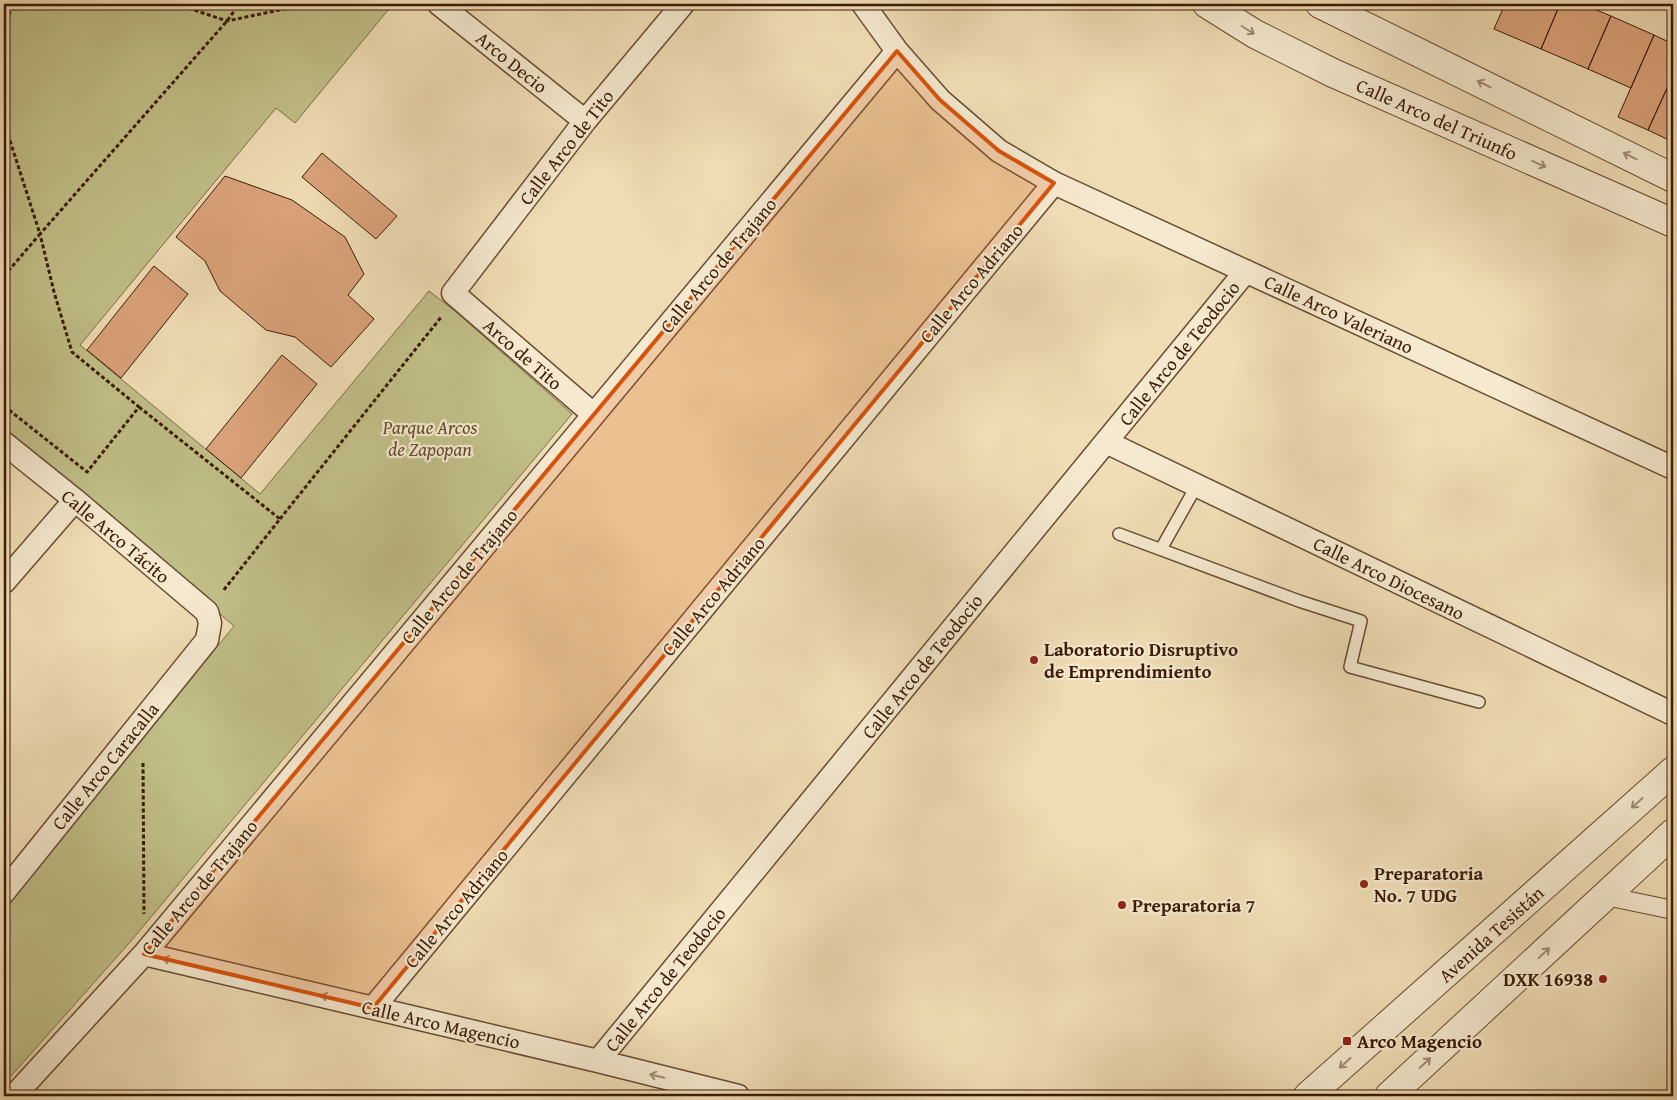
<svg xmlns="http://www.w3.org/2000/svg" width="1677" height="1100" viewBox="0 0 1677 1100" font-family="'Gentium Book Plus',serif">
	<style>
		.green { fill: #c1bf88; stroke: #7e6d48 }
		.building { fill: #dba37b; stroke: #3b1b07 }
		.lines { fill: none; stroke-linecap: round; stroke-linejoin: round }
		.service-casing { stroke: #684c32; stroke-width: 14 }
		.pedestrian-casing { stroke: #684c32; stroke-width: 20 }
		.minor-casing { stroke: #684c32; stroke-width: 25 }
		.tertiary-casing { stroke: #684c32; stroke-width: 30 }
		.path { stroke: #3b1b07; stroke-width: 3; stroke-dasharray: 4 2.5; stroke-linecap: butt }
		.service { stroke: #f5e9cf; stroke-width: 11 }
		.pedestrian { stroke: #f5e9cf; stroke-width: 18 }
		.minor { stroke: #f5e9cf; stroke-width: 22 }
		.tertiary { stroke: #f5e9cf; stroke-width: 28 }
		.oneway { stroke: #a18c75 }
		.marked { fill: #d7530c; fill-opacity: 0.2; stroke: #d7530c; stroke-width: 4; stroke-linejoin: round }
		.poi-dot { fill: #8f2418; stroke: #f5e9cf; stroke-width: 2 }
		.labels { text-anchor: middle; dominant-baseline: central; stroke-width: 4.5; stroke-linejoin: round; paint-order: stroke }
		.street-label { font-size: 19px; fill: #3b1b07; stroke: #f5e9cf }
		.park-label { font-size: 19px; font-style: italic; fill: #634c2e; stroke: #f5e9cf }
		.poi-label { font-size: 19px; font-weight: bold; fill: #3b1b07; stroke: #f5e9cf; text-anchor: start }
	</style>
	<rect width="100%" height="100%" fill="#f0ddb5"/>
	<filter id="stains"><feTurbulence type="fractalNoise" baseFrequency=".004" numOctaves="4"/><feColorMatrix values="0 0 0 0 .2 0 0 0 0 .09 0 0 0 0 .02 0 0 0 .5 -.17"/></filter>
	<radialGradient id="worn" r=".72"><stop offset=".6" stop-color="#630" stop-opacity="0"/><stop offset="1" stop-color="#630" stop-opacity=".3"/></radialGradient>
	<!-- green -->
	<path class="green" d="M4,4H393L295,123L276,108L80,345L260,494L429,291L455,311L572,414L131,941L4,1084V911L234,626L4,431Z"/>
	<!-- building -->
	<path class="building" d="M1505,4H1560L1541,49L1494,29Z
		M1560,4H1582L1611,16L1588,69L1541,49Z
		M1611,16L1654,35L1631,88L1588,69Z
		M1654,35L1673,44V75L1648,130L1618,117Z
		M1673,75V142L1648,130Z
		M322,153L397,216L376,239L302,177Z
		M225,176L292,200L345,237L364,274L348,295L374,319L331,367L295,337L266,330L220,291L205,261L176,237Z
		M154,266L188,294L121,378L87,350Z
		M282,355L317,384L241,478L206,449Z"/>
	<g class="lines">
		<!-- service casing -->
		<g class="service-casing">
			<path id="service" d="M1119,534L1299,601L1361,621L1350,667L1479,702
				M1161,549L1197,485"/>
		</g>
		<!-- pedestrian casing -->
		<g class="pedestrian-casing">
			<path id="pedestrian" d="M1606,896L1673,910"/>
		</g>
		<!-- minor casing -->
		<g class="minor-casing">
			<path id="minor" d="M439,4L585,121
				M863,4L897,51L940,100L999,151L1054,183L1673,468
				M593,414L453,293L585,121L683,4
				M1106,442L1673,714
				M4,443L75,500L207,612L210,623L207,640L4,892
				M4,582L75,500
				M144,954L598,1061L738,1096
				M373,1008L1054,183
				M598,1061L1246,271
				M14,1096L144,954L897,51"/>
		</g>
		<!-- tertiary casing -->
		<g class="tertiary-casing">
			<path id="tertiary" d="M1207,4L1255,34L1333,73L1673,223
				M1320,4L1673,178
				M1308,1096L1673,771
				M1389,1096L1673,833"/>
		</g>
		<!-- path -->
		<path class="path" d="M176,4L227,21L308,4
			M4,20L17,4
			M4,122L40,234L4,276
			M4,406L87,472L139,407L72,352L54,292L40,234L227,21L239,4
			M139,407L280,519L223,591
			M280,519L442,316
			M143,763L144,914"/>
		<!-- service -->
		<use href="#service" class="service"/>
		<!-- pedestrian -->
		<use href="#pedestrian" class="pedestrian"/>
		<!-- minor -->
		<use href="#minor" class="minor"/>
		<!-- tertiary -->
		<use href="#tertiary" class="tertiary"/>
	</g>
	<!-- one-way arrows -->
	<defs><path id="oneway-shaft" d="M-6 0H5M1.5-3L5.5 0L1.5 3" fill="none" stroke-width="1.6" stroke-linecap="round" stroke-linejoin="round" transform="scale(1.25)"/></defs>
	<g class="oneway">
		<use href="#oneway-shaft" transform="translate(1248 30) rotate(32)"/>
		<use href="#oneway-shaft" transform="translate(1484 84) rotate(-154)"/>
		<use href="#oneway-shaft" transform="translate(1630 156) rotate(-154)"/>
		<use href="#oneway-shaft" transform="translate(1539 164) rotate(24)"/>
		<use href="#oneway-shaft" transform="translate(1637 803) rotate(138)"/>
		<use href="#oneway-shaft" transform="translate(1544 953) rotate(-43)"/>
		<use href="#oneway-shaft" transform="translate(170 960) rotate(-167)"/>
		<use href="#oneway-shaft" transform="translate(328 997) rotate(-167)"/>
		<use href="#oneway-shaft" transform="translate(1345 1063) rotate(138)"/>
		<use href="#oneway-shaft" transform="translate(1425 1063) rotate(-43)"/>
		<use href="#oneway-shaft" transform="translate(657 1076) rotate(-166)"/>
	</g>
	<!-- marked area -->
	<path class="marked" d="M897,51L940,100L999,151L1054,183L373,1008L144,954Z"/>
	<!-- markers -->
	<g class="poi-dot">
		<circle cx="1034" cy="660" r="5"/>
		<circle cx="1364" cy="884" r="5"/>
		<circle cx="1122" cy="905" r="5"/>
		<circle cx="1603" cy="979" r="5"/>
		<rect x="1342" y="1036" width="10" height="10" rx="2.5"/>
	</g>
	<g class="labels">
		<!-- street labels -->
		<g class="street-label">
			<text transform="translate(512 62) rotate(39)">Arco Decio</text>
			<text transform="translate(1437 119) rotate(24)">Calle Arco del Triunfo</text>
			<text transform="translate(566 147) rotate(-52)">Calle Arco de Tito</text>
			<text transform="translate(718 265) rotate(-50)">Calle Arco de Trajano</text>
			<text transform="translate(971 283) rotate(-50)">Calle Arco Adriano</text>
			<text transform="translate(1339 314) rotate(25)">Calle Arco Valeriano</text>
			<text transform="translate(1179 353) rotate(-51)">Calle Arco de Teodocio</text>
			<text transform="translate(523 354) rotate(41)">Arco de Tito</text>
			<text transform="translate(116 536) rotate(40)">Calle Arco Tácito</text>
			<text transform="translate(459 576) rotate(-50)">Calle Arco de Trajano</text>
			<text transform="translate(1389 578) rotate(26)">Calle Arco Diocesano</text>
			<text transform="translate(713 596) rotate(-50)">Calle Arco Adriano</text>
			<text transform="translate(922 666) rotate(-51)">Calle Arco de Teodocio</text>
			<text transform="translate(105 766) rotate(-51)">Calle Arco Caracalla</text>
			<text transform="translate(199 887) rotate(-50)">Calle Arco de Trajano</text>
			<text transform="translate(456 908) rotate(-50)">Calle Arco Adriano</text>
			<text transform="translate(1491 934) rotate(-42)">Avenida Tesistán</text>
			<text transform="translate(665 979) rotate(-51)">Calle Arco de Teodocio</text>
			<text transform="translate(441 1024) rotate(13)">Calle Arco Magencio</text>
		</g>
		<!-- park labels -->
		<g class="park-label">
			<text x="430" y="427">Parque Arcos<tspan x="430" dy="22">de Zapopan</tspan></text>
		</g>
		<!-- poi labels -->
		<g class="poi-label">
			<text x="1044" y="649">Laboratorio Disruptivo<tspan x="1044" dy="22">de Emprendimiento</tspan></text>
			<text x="1374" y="873">Preparatoria<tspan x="1374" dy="22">No. 7 UDG</tspan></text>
			<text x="1132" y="905">Preparatoria 7</text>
			<text x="1593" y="979" text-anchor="end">DXK 16938</text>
			<text x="1357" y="1041">Arco Magencio</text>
		</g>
	</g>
	<!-- margin -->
	<rect width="1677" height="1100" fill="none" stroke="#f0ddb5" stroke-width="20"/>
	<rect x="5" y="5" width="1667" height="1090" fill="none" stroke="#3b1b07" stroke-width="2.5"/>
	<rect x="10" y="10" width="1657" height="1080" fill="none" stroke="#3b1b07"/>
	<rect width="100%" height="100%" filter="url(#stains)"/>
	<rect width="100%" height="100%" fill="url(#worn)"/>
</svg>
